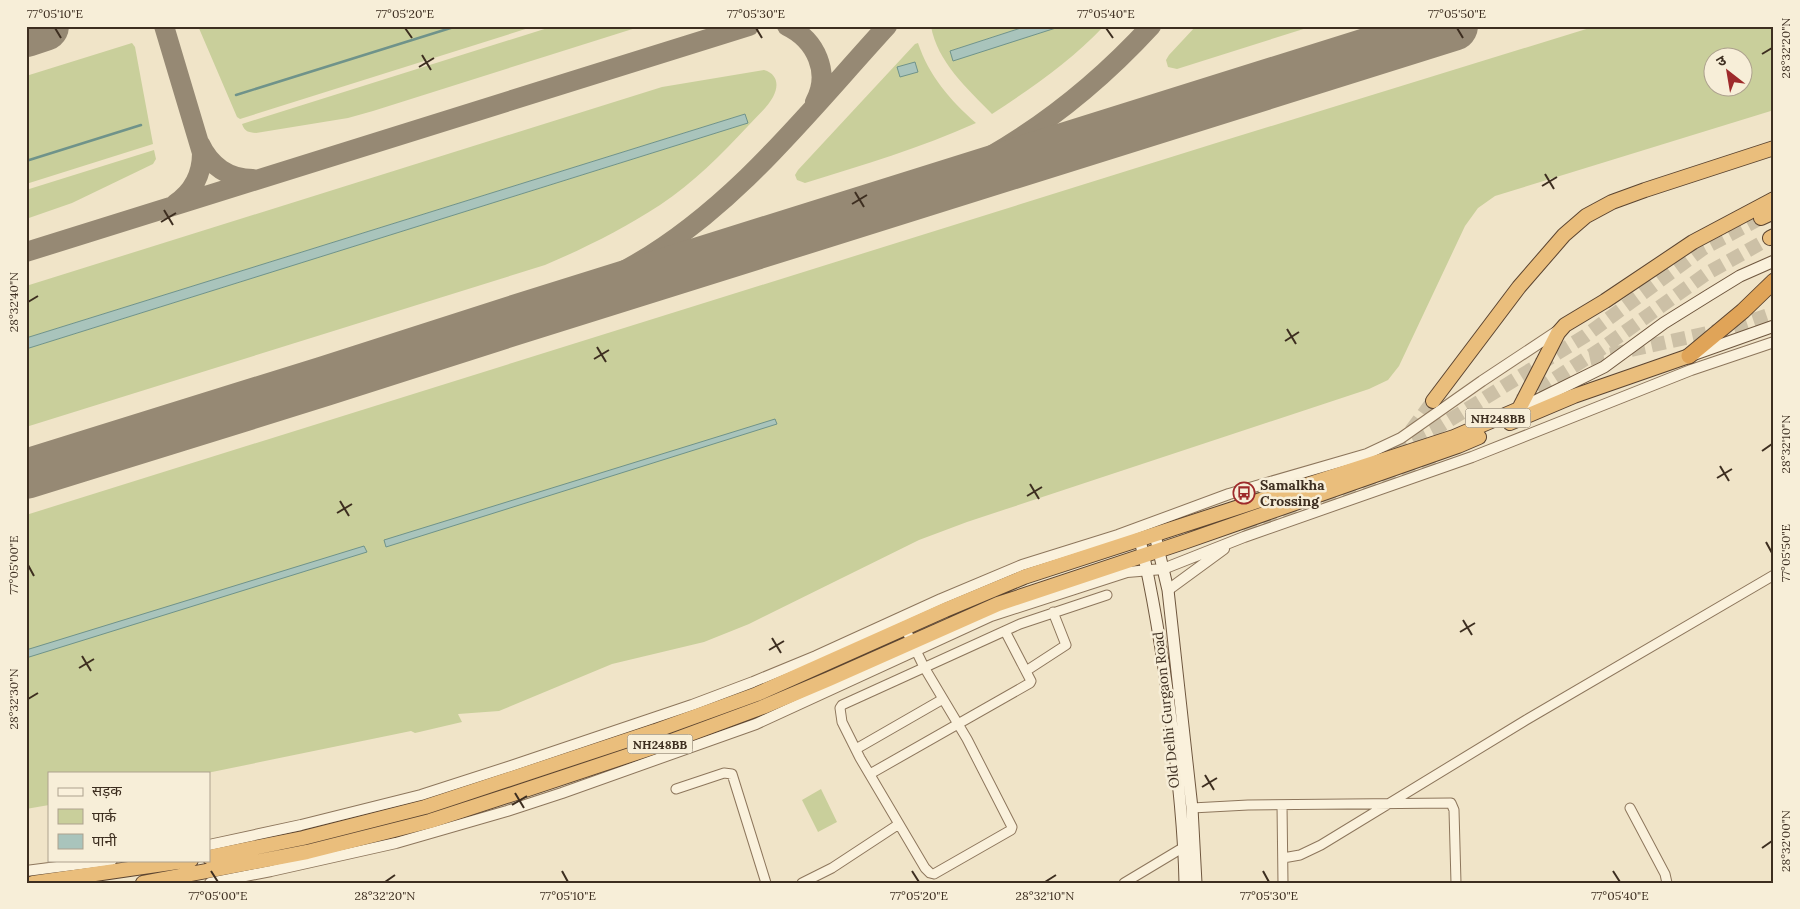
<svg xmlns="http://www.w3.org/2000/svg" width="1800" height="909" viewBox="0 0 1800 909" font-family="Lora,'Noto Sans Devanagari',serif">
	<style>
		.green { fill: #c9cf9b; fill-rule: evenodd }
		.water { fill: #a9c4bc; stroke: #6f938a }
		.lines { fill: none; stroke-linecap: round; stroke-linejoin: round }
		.stream { stroke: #6f938a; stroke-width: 2.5 }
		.taxiway { stroke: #968974; stroke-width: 20 }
		.runway { stroke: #968974; stroke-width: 50 }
		.trunk-tunnel { stroke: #ccc0a6; stroke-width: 14; stroke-dasharray: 14 7; stroke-linecap: butt }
		.minor-casing { stroke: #8d765c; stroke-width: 11 }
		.tertiary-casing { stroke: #8d765c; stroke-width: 12 }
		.secondary-casing { stroke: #6f573f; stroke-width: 13 }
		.trunk-casing { stroke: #5b4430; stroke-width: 16 }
		.motorway-casing { stroke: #5b4430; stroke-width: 17 }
		.minor { stroke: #faf1dc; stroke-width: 9 }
		.tertiary { stroke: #faf1dc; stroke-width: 10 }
		.secondary { stroke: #faf1dc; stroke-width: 11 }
		.trunk { stroke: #eabe7c; stroke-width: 14 }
		.motorway { stroke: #e0a458; stroke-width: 15 }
		.ticks { fill: none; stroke: #3d2e20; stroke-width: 2 }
		.labels { text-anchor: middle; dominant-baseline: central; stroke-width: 5; stroke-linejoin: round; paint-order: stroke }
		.shield { fill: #f7eed8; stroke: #756857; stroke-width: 1 }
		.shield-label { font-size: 12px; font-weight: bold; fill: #3d2e20 }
		.poi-label { font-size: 14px; font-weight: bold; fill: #3d2e20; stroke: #f7eed8; text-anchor: start }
		.street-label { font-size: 14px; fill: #3d2e20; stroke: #f7eed8 }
		.neatline { fill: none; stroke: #3d2e20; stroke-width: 2 }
		.ticks-label { font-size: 12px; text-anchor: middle; fill: #3d2e20 }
	</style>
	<rect width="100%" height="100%" fill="#f0e4c8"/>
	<!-- green -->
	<path class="green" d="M198,26H535L240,119L237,117Z
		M554,26H642L373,111L348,118L256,133C248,132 245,132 242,124Z
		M931,26H1027L950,51L953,60L1062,26H1104C1071,61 1032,88 992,114C968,89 937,62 931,26Z
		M1196,26H1313L1177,69L1168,67L1166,60L1169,55Z
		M1596,26H1774V110L1495,196L1478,208L1465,226L1399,366L1388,380L1369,389L967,522L919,540L749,624L704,642L612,664L499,711L458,714L462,722L415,733L411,731L207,773H49V805L26,809V515L1229,139ZM1712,58H1742V88H1712Z
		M132,43L135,47L153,144L26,184V76Z
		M918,43C929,76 950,100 976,123C920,148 863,165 805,183L797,180L795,175L798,170L915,44Z
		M764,70C778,74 779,86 773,97C767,108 756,117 748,126C721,155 693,183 660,205C623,229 585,248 545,265L26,427V349L747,123L745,114L26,338V286L662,87Z
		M154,150L156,159L153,164L72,203L26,219V190Z
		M821,789L837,822L818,832L802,800Z"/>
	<!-- water -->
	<path class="water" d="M1027,26H1062L953,61L950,51Z
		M915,62L918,72L900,77L897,67Z
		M745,114L748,123L26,349V338Z
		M775,419L777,424L386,547L384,540Z
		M364,546L367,552L26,658V650Z"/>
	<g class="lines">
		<!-- stream -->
		<path class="stream" d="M236,95L457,26
			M26,161L141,125"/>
		<!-- taxiway -->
		<path class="taxiway" d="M164,26L202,153C202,174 193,192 175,204
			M787,26C816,40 831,73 815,102
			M1294,76L1356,52L1408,26
			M200,144C210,166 229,179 253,179
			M859,212C891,201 924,190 955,175C1030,138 1094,88 1151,26
			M26,252L749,26
			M509,322C552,304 595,288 636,264C737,205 809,111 887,26"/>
		<!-- runway -->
		<path class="runway" d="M26,32L44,26
			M26,474L325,381L509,322L1453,26"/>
		<!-- trunk-tunnel -->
		<path class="trunk-tunnel" d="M1590,359L1730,328L1774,313
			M1520,401L1601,349L1706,274L1770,238
			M1411,431L1433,401
			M1254,495L1398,447L1440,426L1585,336L1704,248L1761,218
			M1243,528L1409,473L1433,458
			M322,826L436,795
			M219,847L286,835"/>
		<!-- minor casing -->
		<g class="minor-casing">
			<path id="minor" d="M905,628L924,667L967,739L1012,827L1011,830L934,874L930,873L925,868L860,758L842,722L840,708L842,705L1020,624L1107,595
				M1026,671L1066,645L1053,612
				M856,749L943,699
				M870,774L1030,683L1031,681L1005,631
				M676,789L724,773L732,774L766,883
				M1282,805L1283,883
				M1192,808L1248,805L1451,803L1454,810L1456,883
				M1630,808L1665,874L1667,883
				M1283,858L1300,855L1321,845L1526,720L1774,575
				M802,883L832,868L899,824
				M1124,883L1184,847"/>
		</g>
		<!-- tertiary casing -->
		<g class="tertiary-casing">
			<path id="tertiary" d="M1168,590L1224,549
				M209,845L301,825L421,795L511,766L692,705L753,682L816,656L941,599L1022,565L1118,535L1229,494L1367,454L1401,438L1482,381L1559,330
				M26,871L112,860
				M210,883L271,871L396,843L507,811L562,793L756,724L991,616L1127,572L1163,569L1244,537L1472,457L1691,370L1774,342"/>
		</g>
		<!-- secondary casing -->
		<g class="secondary-casing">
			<path id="secondary" d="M1695,354L1774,326
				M1519,409L1604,367L1664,323L1709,295L1740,276L1774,261
				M1155,535L1168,590L1192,808L1196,883
				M1140,540C1155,602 1164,664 1172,727C1178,779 1184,831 1185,883"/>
		</g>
		<!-- trunk casing -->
		<g class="trunk-casing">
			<path id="trunk" d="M1761,218L1774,212
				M1770,238L1774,236
				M1433,401L1519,287L1564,235L1586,216L1612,202L1645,190L1774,148
				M1510,423L1574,396L1689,356
				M209,857L303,838L425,807L655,731L757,694L945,610L1024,577L1454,437L1519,409L1558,333L1565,325L1605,301L1693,242L1774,199
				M33,883L191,860
				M143,883L307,852L430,821L519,792L663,744L763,707L829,679L998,604L1184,542L1458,446L1479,437"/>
		</g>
		<!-- motorway casing -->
		<g class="motorway-casing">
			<path id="motorway" d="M1689,356L1743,311L1774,281"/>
		</g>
		<!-- minor -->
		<use href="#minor" class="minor"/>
		<!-- tertiary -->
		<use href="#tertiary" class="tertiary"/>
		<!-- secondary -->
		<use href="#secondary" class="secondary"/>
		<!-- trunk -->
		<use href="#trunk" class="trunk"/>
		<!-- motorway -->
		<use href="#motorway" class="motorway"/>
	</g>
	<!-- ticks -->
	<path class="ticks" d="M55,28L61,38M405,28L412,38M756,28L762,38M1106,28L1113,38M1457,28L1463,38M1762,54L1772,48M422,55L431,70M419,67L434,58M1545,174L1554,189M1542,186L1557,177M855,192L864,207M852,204L867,195M164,210L173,225M161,222L176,213M28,302L38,296M1287,329L1296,344M1285,341L1299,332M597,347L606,362M594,359L609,350M1762,451L1772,444M1720,466L1729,481M1717,478L1732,469M1030,484L1039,499M1027,496L1042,487M340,501L349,516M337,513L352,504M1766,542L1772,553M28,565L34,576M1463,620L1472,635M1460,632L1475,623M772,638L781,653M769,650L784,641M82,656L91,671M79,668L94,659M28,699L38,693M1205,775L1214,790M1202,787L1217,778M515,793L524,808M512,805L527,796M1762,848L1772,841M211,871L218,882M562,871L568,882M912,871L919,882M1263,871L1269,882M1613,871L1620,882M385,882L395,875M1045,882L1056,875"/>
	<!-- icons -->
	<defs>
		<g id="bus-ring" transform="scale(1.125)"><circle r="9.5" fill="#f7eed8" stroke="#9e2a2b" stroke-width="1.5"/><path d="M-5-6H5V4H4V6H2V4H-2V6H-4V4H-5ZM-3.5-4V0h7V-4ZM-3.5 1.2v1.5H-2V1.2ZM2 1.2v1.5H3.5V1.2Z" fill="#9e2a2b"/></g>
	</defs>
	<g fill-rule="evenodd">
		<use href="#bus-ring" x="1244" y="493"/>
	</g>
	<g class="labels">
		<!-- shield labels -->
		<g class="shield">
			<rect x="1465.5" y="408.5" width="65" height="19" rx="4"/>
			<rect x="627.5" y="734.5" width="65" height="19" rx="4"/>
		</g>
		<g class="shield-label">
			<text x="1498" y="418">NH248BB</text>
			<text x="660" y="744">NH248BB</text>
		</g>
		<!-- poi labels -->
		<g class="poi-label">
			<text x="1260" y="485">Samalkha<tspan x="1260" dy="16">Crossing</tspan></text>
		</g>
		<!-- street labels -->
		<g class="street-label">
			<text transform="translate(1166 710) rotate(-96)">Old Delhi Gurgaon Road</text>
		</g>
	</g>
	<!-- border -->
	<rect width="1800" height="909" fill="none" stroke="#f7eed8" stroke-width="55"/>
	<!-- legend -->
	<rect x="48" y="772" width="162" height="90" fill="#f7eed8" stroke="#ada18e"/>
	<rect x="58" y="788" width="25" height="8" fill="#faf1dc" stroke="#ada18e"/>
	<text x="92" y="796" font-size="15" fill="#3d2e20">सड़क</text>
	<rect x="58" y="809" width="25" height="15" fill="#c9cf9b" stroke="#ada18e"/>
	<text x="92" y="822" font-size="15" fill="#3d2e20">पार्क</text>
	<rect x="58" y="834" width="25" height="15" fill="#a9c4bc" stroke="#ada18e"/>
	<text x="92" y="846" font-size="15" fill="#3d2e20">पानी</text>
	<!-- north arrow -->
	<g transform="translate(1728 72) rotate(329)"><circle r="24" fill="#f7eed8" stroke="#ada18e"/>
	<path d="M0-4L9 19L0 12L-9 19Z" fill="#9e2a2b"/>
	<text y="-8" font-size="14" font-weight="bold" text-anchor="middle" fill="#3d2e20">उ</text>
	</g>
	<rect x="28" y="28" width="1744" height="854" class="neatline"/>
	<g class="ticks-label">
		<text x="55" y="18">77°05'10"E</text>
		<text x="405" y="18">77°05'20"E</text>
		<text x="756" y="18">77°05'30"E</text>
		<text x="1106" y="18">77°05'40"E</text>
		<text x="1457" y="18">77°05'50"E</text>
		<text transform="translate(1786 48) rotate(-90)" y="4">28°32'20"N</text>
		<text transform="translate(14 302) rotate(-90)" y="4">28°32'40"N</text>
		<text transform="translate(1786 444) rotate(-90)" y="4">28°32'10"N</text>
		<text transform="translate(1786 553) rotate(-90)" y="4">77°05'50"E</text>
		<text transform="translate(14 565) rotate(-90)" y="4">77°05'00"E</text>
		<text transform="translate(14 699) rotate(-90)" y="4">28°32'30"N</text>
		<text transform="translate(1786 841) rotate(-90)" y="4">28°32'00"N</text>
		<text x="218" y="900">77°05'00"E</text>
		<text x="385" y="900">28°32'20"N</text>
		<text x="568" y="900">77°05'10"E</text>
		<text x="919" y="900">77°05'20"E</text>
		<text x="1045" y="900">28°32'10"N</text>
		<text x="1269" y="900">77°05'30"E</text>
		<text x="1620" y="900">77°05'40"E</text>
	</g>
</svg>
